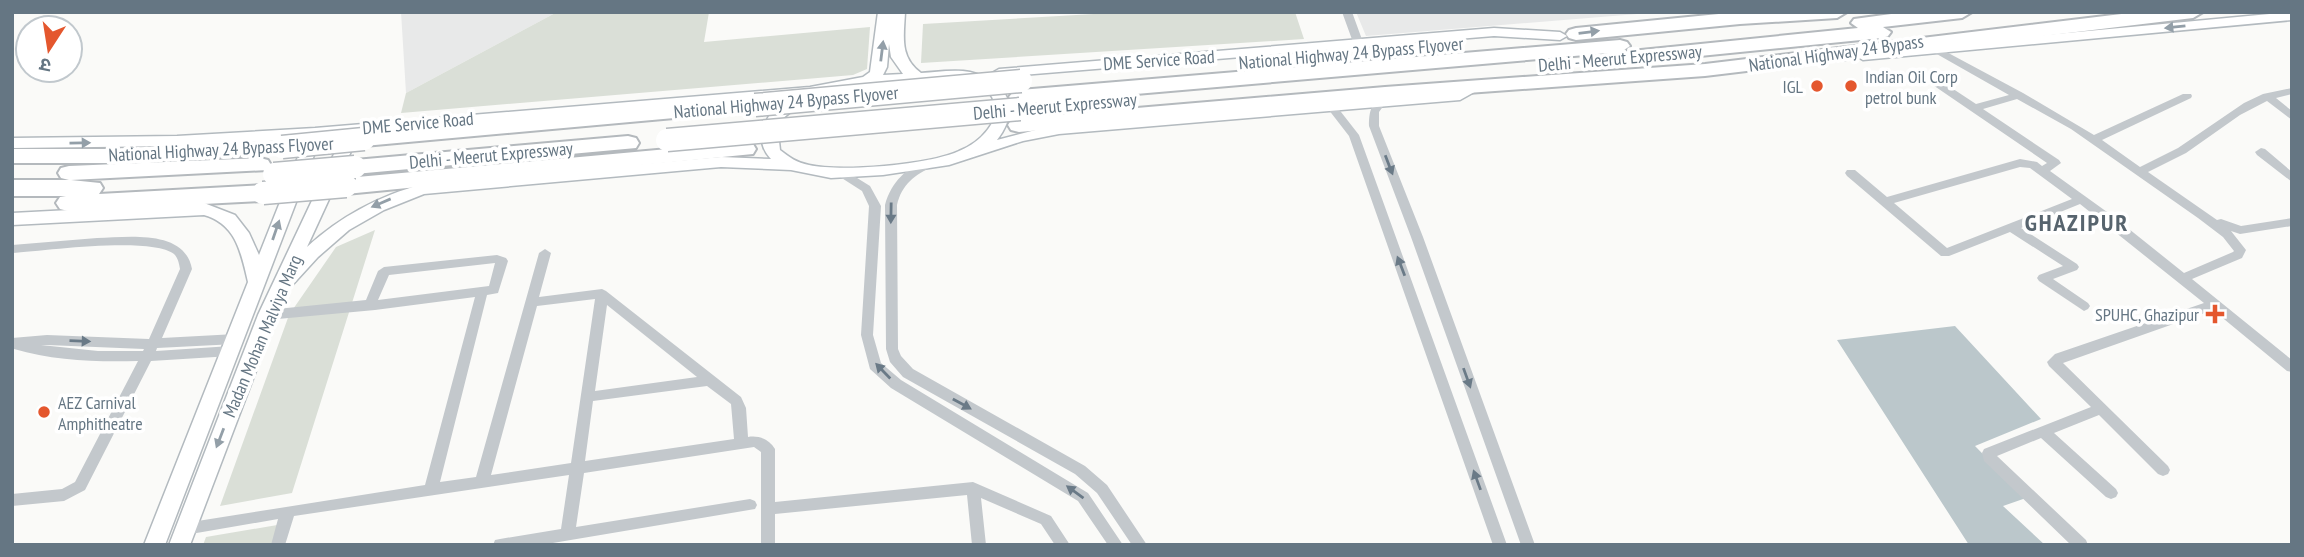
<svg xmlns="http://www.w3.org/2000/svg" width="2304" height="557" viewBox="0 0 2304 557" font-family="'PT Sans Narrow','Noto Sans Devanagari',sans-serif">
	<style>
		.built { fill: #e8e9e9 }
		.green { fill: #dadfd7 }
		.water { fill: #bbc7cb }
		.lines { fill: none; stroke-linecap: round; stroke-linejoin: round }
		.secondary-casing { stroke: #b3babf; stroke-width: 3 }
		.highway-casing { stroke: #b4b9bd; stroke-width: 4 }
		.street { fill: #c3c8cc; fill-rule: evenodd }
		.secondary { fill: #fff; fill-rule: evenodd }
		.highway { fill: #fff; fill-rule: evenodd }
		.highway-bridge-casing { stroke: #b4b9bd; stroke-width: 25; stroke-linecap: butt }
		.highway-bridge { stroke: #fff; stroke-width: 22 }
		.oneway { fill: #939fa8 }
		.oneway2 { fill: #6a7a87 }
		.poi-dot { fill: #e4572e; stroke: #fff; stroke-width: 2.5 }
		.labels { text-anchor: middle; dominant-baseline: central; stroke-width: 7; stroke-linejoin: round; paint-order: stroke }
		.street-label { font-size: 18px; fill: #657683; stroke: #fff }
		.poi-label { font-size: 18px; fill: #657683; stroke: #fff; text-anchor: start }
		.district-label { font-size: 24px; font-weight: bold; letter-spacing: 2px; fill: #57646e; stroke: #fff }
	</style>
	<rect width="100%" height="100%" fill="#fafaf8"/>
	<!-- built -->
	<path class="built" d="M401,12H557L406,93Z
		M1356,12H1662L1366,36Z"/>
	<!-- green -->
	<path class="green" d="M557,12H709L704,42L870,27L867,69L853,75L401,113L406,93Z
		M1128,12H1295L1304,39L921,63L923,24Z
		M375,230L292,493L220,506L289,315L336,247Z
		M283,524L276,545H203L206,537Z"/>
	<!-- water -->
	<path class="water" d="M1955,326L2041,419L1975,446L2026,498L2003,506L2045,545H1969L1837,340Z"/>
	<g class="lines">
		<!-- secondary casing -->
		<g class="secondary-casing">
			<path id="secondary" d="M878,12H905C904,36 899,57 921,73C936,72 955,69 970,72C1007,81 1022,108 997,140L1059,124L1457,91L1478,81L1485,86L1460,100L1059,134L1023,141L949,165L883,175L831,178L791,170L721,167L424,194L384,210L349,230L318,257L286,292L190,545H169L258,315L343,135L321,137L165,545H144L248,282C241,252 236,224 204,215L12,225V213L204,203L235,215L249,233L259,255L305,139L177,146L12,148V138L177,136L315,128L810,87L863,77L870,72ZM889,44L891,57L903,74L883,75L887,67ZM965,81C975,84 987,88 992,97C1005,120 978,144 959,151C928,165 842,172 809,165C797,163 789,157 780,150L778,132L781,120L808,97L859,86ZM789,96C769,110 750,137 771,159L721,157L423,184C379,196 341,216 307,247L359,134Z
				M2292,12V20L1863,60L1856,56L1863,52Z
				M1494,28L1560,32L1567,36L1560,40L1494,36L999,77L992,73L999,69Z"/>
		</g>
		<!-- highway casing -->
		<g class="highway-casing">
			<path id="highway" d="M1739,12H1847L1837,18L1740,24L1576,40L1569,38L1566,34L1569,30L1576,28Z
				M1906,12H1972L1962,18L1883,27L1891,32L1888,36L1881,38L1600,66L1593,64L1590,60L1593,56L1609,53L1020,104L1013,102L1009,97L1013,92L1020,90L1620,40L1627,42L1630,46L1621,52L1858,28L1851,23L1854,19Z
				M2138,12H2203L2193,18L1705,76L1385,99L1019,132L1011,130L1008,125L1011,120L1019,118L1385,87L1705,64Z
				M755,98L763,100L766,105L763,110L364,146L356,144L353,139L356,134L364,132Z
				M628,136L636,138L639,143L636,148L355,174L347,172L344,167L347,162L355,160Z
				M282,140L290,142L293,147L290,152L114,163H12V149H114Z
				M745,142L753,144L756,149L753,154L346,194L338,191L335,186L338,181L346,178Z
				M260,158L268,160L271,165L268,170L71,180L100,183L103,188L99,194L263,185L271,188L274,193L271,198L263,201L68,211L60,209L56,203L60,197L66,196H12V180H69L61,178L58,173L61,168L69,166Z"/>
		</g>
		<!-- street -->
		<path class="street" d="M1342,12H1352L1364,45L1363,47H1355L1354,45Z
			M1939,48L2023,93L2094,135L2183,94H2191L2192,96L2191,98L2102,140L2140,167L2178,148L2244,103L2263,94L2292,88V94L2276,98L2292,111V120L2267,101L2265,102L2240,115L2186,153L2148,172L2217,220L2221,219L2241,226L2292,218V226L2240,234L2231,231L2246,250L2242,258L2192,279L2292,360V372L2287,371L2213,310L2063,363L2168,466L2170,470L2168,474L2163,476L2158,474L2099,415L2054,433L2116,489L2118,493L2116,497L2111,499L2106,497L2041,438L1997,456L2086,540L2088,545H2071L1984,461L1982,453L1984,449L2091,407L2049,366L2047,362L2055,354L2204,303L2080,204L2021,228L2077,264L2079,267L2077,270L2053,279L2088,303L2090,306L2088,309L2084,311L2039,281L2037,278L2039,275L2063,266L2010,232L1949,256H1941L1847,176L1845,173L1847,170H1855L1887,197L2020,159L2037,162L2042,166L2047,163L1927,81V77H1935L1976,104L2009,95L1935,53L1934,51ZM2017,99L2071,129L2198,218L2223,237L2234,251L2233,252L2184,273L2114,217L2050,171L2061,163L2059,160L1983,109ZM2020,167L2030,168L2072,199L1947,248L1894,203Z
			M1382,98L1387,101L1379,112V126L1423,237L1535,545H1521L1411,237L1369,126C1369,114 1370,103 1382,98Z
			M1330,102L1334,103L1359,135L1507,545H1493L1349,136L1325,105Z
			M2261,148L2265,149L2292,172V182L2257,155L2255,152Z
			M929,159L933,160L935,163L933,166C915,175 902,184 897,205L898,349L901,356L913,369L1085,466L1107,485L1147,545H1132L1097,493L1075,474L903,377L890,362L886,349L885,205C891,182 907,167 929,159Z
			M841,168L870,186L881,206L873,335L881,363L901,380L1088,493L1123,545H1108L1078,501L891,388L870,369L861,335L869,206L862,191L837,175L835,172L837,169Z
			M97,238C128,237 185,229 192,269L162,338L236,334L241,336L242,339L241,342L236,344L157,348L156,351L231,346L236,348L237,351L236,354L231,356L151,361L85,490L64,501L12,506V494L62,489L75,482L138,361C97,362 54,361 14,349L12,348V338L47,335L149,339L180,269C179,263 178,258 174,254C150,236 44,251 12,253V245ZM41,345H47L144,349L143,351H98Z
			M545,249L551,253L539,297L602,289L606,291L741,397L746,408L748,437C758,435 769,439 775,449V502L973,482L1051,516L1070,545H1055L1041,524L981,498L986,545H972L967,495L775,514V545H761V452L754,447L584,473L576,527L750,499L755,501L757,505L755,509L541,545H493L495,540L500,539L561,529L569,475L294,516L285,545H271L278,519L185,535L180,533L178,529L180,525L185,523L425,485L475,297L375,310L267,320L263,318L261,315L263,312L267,310L366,300L378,271L384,267L497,255L506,258L508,261L498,293L487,295L440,482L476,477L539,253ZM495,263L489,286L378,300L389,275ZM595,299L571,463L491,475L537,306ZM607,305L697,377L595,391ZM707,386L731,404L734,439L585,461L593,401Z"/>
		<!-- secondary -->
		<use href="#secondary" class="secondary"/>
		<!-- highway -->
		<use href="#highway" class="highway"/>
		<!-- highway-bridge casing -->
		<g class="highway-bridge-casing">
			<path id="highway-bridge" d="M755,105L1021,81
				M667,140L1020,109
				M282,147L364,139
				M274,174L355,167
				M263,193L346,186"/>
		</g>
		<!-- highway-bridge -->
		<use href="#highway-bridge" class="highway-bridge"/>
	</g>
	<!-- one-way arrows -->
	<defs><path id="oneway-solid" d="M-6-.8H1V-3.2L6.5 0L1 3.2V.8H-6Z" transform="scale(1.75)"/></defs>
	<g class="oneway">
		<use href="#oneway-solid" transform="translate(2175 27) rotate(174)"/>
		<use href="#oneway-solid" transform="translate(1589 32) rotate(-7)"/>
		<use href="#oneway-solid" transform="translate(882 51) rotate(-83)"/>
		<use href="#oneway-solid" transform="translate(80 143) rotate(-1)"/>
		<use href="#oneway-solid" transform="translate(381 203) rotate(157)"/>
		<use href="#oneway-solid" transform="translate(276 230) rotate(-71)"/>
		<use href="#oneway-solid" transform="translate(220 438) rotate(111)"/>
	</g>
	<g class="oneway2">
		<use href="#oneway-solid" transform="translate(1389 165) rotate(69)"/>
		<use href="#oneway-solid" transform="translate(891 213) rotate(91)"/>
		<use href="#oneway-solid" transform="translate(1401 266) rotate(-111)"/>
		<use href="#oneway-solid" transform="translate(80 341) rotate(2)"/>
		<use href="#oneway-solid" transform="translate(883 371) rotate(-134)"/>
		<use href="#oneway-solid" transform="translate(1467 378) rotate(70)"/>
		<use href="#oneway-solid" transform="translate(962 404) rotate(29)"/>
		<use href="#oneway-solid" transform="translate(1477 480) rotate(-110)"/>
		<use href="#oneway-solid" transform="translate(1075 492) rotate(-144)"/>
	</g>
	<!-- markers -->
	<g class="poi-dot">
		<circle cx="1817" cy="86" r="7"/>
		<circle cx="1851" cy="86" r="7"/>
		<path d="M2211.5 303.5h7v7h7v7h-7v7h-7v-7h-7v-7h7z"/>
		<circle cx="44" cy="412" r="7"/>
	</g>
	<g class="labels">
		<!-- street labels -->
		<g class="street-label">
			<text transform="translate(1351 53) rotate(-5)">National Highway 24 Bypass Flyover</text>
			<text transform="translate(1836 53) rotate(-8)">National Highway 24 Bypass</text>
			<text transform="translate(1620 58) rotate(-5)">Delhi - Meerut Expressway</text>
			<text transform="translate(1159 60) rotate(-4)">DME Service Road</text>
			<text transform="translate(786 102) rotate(-5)">National Highway 24 Bypass Flyover</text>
			<text transform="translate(1055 106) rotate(-5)">Delhi - Meerut Expressway</text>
			<text transform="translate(418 123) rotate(-5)">DME Service Road</text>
			<text transform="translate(221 149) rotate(-3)">National Highway 24 Bypass Flyover</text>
			<text transform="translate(491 155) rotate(-5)">Delhi - Meerut Expressway</text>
			<text transform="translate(262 336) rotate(-67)">Madan Mohan Malviya Marg</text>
		</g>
		<!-- poi labels -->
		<g class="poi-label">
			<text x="1865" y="76">Indian Oil Corp<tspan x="1865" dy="21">petrol bunk</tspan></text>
			<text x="1803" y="86" text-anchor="end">IGL</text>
			<text x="2199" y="314" text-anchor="end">SPUHC, Ghazipur</text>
			<text x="58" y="402">AEZ Carnival<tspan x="58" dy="21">Amphitheatre</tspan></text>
		</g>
		<!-- district labels -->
		<g class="district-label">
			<text x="2077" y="222">GHAZIPUR</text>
		</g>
	</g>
	<!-- border -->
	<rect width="2304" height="557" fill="none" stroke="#657683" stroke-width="28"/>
	<!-- north arrow -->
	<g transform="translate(49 49) rotate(192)"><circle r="33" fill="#ffffff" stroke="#c1c8cd" stroke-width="2"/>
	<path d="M0-5L12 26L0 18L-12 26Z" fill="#e4572e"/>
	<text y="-10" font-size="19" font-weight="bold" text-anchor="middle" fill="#657683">उ</text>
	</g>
</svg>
